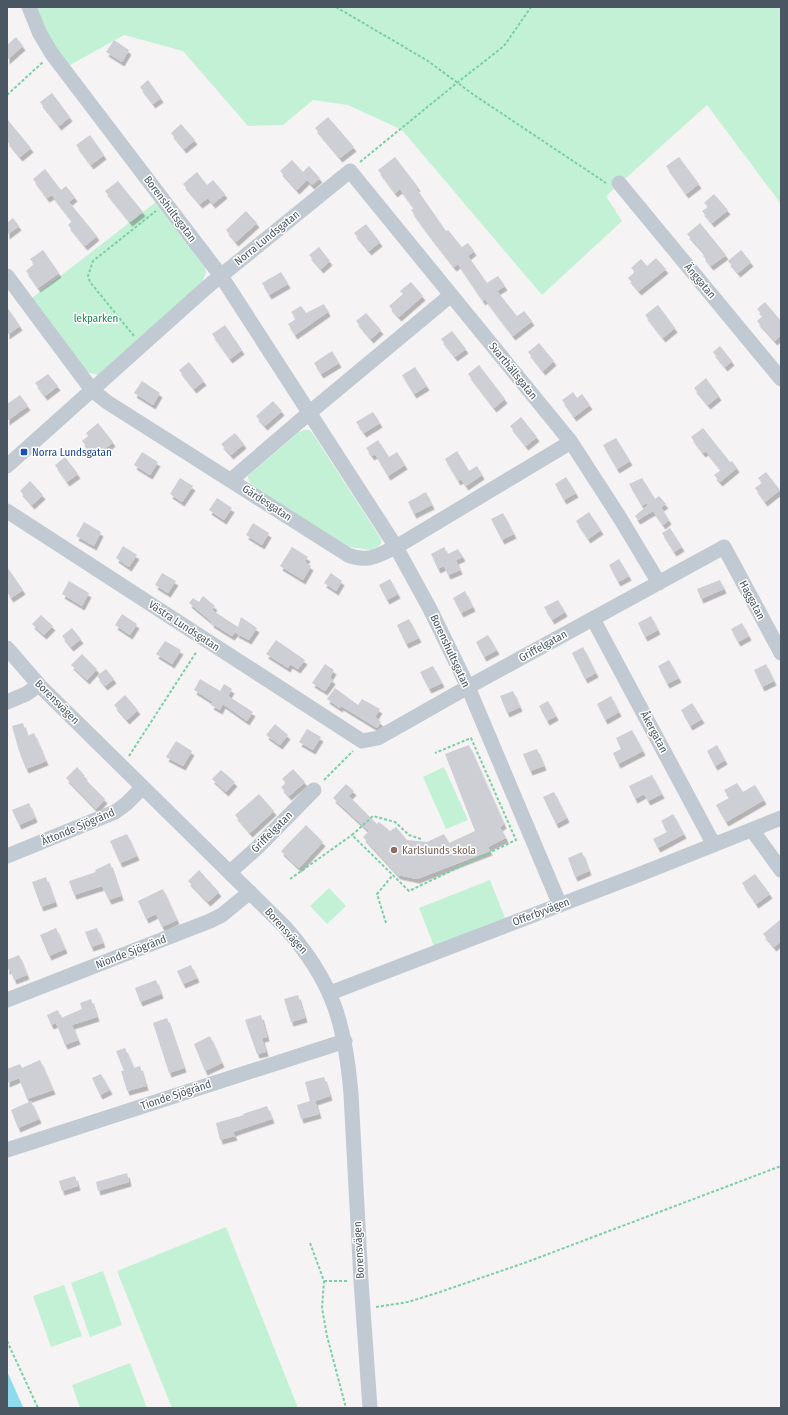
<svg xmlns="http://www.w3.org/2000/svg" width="788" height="1415" viewBox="0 0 788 1415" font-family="'Fira Sans Condensed',sans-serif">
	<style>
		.green { fill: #c3f1d5 }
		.water { fill: #90daee }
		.building { fill: #cdcfd5; filter: url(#shadow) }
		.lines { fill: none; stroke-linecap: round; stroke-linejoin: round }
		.path { stroke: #7ad0a6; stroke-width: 2; stroke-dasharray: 3 2; stroke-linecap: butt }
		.minor { stroke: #c1cad2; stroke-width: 15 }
		.transit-dot { fill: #1a4fb4; stroke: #fff; stroke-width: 1.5 }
		.education-dot { fill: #8d6e63; stroke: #fff; stroke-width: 1.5 }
		.labels { text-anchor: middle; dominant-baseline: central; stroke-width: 3; stroke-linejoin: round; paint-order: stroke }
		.street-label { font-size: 11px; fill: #4a5661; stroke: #fff }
		.park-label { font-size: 11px; fill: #17864f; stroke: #fff }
		.transit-label { font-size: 11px; fill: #164399; stroke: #fff; text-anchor: start }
		.education-label { font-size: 11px; fill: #785e54; stroke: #fff; text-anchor: start }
	</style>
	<defs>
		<filter id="shadow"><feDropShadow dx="2.5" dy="4.5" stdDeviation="0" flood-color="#0004"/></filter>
	</defs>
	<rect width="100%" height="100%" fill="#f5f3f3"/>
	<!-- green -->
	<path class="green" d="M31,7H781V204L707,105L606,196L622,221L542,295L402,130L348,105L313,100L283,125L248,126L183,51L124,35L63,69Z
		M156,202L205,264L206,273L202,282L99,375L86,372L32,298Z
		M305,430H309L313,434L381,539V544L377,547L371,550L349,547L260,491C254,487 248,484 248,476L299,432Z
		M444,767L468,820L446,829L423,777Z
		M490,880L505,918L434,946L419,908Z
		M329,888L346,906L327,924L310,906Z
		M226,1227L298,1408H172L117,1271Z
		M103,1271L122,1325L90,1337L71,1283Z
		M64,1285L82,1336L51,1347L33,1296Z
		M130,1363L147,1408H80L72,1385Z"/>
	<!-- water -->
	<path class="water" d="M7,1371L23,1407V1408H7Z"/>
	<!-- building -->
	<path class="building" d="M16,37L23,46L7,60V45Z
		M114,40L129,50L122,62L106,52Z
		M148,80L161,98L153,104L140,87Z
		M52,93L70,117L59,126L40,102Z
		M328,117L354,147L340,158L315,128Z
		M7,119L31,148L20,157L7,141Z
		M181,124L195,140L184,149L171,133Z
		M90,135L104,155L91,165L76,145Z
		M395,157L418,187L416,188L446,231L448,230L462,247L468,243L474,251L468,256L487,283L498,276L505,286L497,291L517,316L524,311L532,321L513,336L485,299L483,301L458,264L454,267L423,227L411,210L414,208L400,189L395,193L378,170Z
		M679,157L699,184L686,194L666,166Z
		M292,160L303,172L309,166L320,178L312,185L307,180L297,190L280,171Z
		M45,169L61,190L66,186L75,197L69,202L97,236L85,246L68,225L72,221L52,195L47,198L33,179Z
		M197,172L207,185L213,180L225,194L213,204L208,198L200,204L183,184Z
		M118,181L143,212L130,222L105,191Z
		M714,194L728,210L712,223L702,211L708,207L704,203Z
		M246,211L257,223L236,242L226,230Z
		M13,218L19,226L7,235V223Z
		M700,223L726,255L711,266L703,256L705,254L687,234Z
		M366,224L380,242L369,251L354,233Z
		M319,247L330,261L321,269L309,255Z
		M43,250L59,273L38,288L26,271L34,264L30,259Z
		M741,250L751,262L738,273L728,261Z
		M656,258L666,269L639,291L628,278L635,272L631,268L641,259L647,266Z
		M281,272L288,284L269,295L262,283Z
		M411,282L423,296L399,317L389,306L403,294L400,291Z
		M765,302L781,321V335L775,341L757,321L763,316L757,309Z
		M324,304L328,312L295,335L288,324L296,319L291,312L301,306L306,313Z
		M658,305L675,328L663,338L645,315Z
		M7,307L20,326L7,335Z
		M366,313L381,330L371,339L356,321Z
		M225,325L242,350L230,359L212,334Z
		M452,331L466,349L455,357L441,339Z
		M539,343L554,361L543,371L528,352Z
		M720,346L732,361L725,367L713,352Z
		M332,351L339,363L321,374L314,363Z
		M189,362L204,381L194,389L179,370Z
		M479,365L505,399L494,408L468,374Z
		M415,367L427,386L414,394L402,375Z
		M48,374L58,386L45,396L35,383Z
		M706,378L719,396L708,405L694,388Z
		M142,381L160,393L153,405L134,393Z
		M573,392L577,398L582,394L590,405L574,417L562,400Z
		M20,395L28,406L7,421V404Z
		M273,401L282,411L265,426L256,416Z
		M373,412L380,423L364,433L356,422Z
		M521,417L537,437L526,446L510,426Z
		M98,423L113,442L100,453L97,449L92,453L82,441L88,436L86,433Z
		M703,428L730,462L732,461L737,468L720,482L714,475L721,470L706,451L703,453L691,437Z
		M235,433L244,444L231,455L221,444Z
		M616,438L630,461L617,469L603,445Z
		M378,440L389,457L397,452L405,465L388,476L375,454L372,456L366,448Z
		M457,451L469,471L477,466L482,475L466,486L461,479L458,481L445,459Z
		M142,452L158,462L150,475L134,465Z
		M65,457L78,474L67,482L55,465Z
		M766,472L780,490L765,502L755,488L762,483L758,478Z
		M566,477L576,493L564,500L555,484Z
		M180,478L193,486L182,502L170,494Z
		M642,478L655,499L659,496L666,504L661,507L669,520L663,525L653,511L638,520L635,516L648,505L647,503L642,506L629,484Z
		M30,481L43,495L32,505L20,491Z
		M426,492L432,505L414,514L408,502Z
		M217,498L232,508L224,520L209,510Z
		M589,512L601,530L588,539L576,521Z
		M503,513L514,534L502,540L491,519Z
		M84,522L101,532L94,546L76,536Z
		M253,523L269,533L262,545L246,535Z
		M670,528L682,547L674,552L662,533Z
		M123,546L137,555L129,567L116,558Z
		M292,547L308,557L305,562L311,566L303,580L280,566Z
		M444,547L448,554L458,549L463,557L456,560L460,570L448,575L444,566L438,569L431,554Z
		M619,559L629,576L618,582L609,565Z
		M7,567L23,590L11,598L7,592Z
		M162,573L176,581L168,593L155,585Z
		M331,573L342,581L336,591L324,583Z
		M390,579L398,594L387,600L379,585Z
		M720,580L724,589L701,599L697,589Z
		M69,581L89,593L82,606L62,594Z
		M465,591L473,607L461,613L453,598Z
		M203,596L215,606L212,610L238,627L241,617L257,628L249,640L236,633L238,629L232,636L211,623L212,622L189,603L193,598L199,602Z
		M558,600L565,612L552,620L544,607Z
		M122,614L137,624L130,635L115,625Z
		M41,615L53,626L44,635L32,624Z
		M651,616L658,630L645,637L638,623Z
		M409,619L419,638L406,644L397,625Z
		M742,623L749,636L738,642L731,629Z
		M72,628L81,639L71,647L62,636Z
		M488,635L497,650L484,657L476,642Z
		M276,640L305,660L298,669L290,664L288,668L266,654Z
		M165,641L181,650L172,664L156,654Z
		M583,647L596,673L585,679L572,653Z
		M82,654L97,669L87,680L71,665Z
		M669,660L679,678L667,684L658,666Z
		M325,664L334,670L330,677L333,680L325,691L312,683Z
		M766,664L774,681L762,687L754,670Z
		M433,666L442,683L429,689L420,672Z
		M106,669L114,679L105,686L97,676Z
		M200,679L220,691L224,684L232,689L228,696L253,712L247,721L223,704L220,710L211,705L213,702L194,690Z
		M335,688L358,705L362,699L380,709L375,717L381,722L377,728L341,706L340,708L327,699Z
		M513,691L520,707L507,713L500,696Z
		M125,695L138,710L127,720L114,705Z
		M611,696L619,712L605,720L597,704Z
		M548,701L556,716L547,721L539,706Z
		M692,703L702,719L690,726L681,710Z
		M23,723L27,736L34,733L46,761L26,769L19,751L12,726Z
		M275,724L288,735L280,745L266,735Z
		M307,729L321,737L313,750L299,742Z
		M632,730L643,751L618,764L613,753L621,749L616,738Z
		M176,741L192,751L183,766L166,757Z
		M469,745L504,824L500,827L506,838L488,847L490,851L417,879L398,875L363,837L369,831L333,798L346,784L354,791L349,796L377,824L379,822L390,831L396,827L407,840L427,842L444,834L449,843L475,831L445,754Z
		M717,745L725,760L715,766L707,751Z
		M537,749L544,766L530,771L523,754Z
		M77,767L85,776L83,777L105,799L96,809L66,778Z
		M293,769L305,782L289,796L281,787L286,783L282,779Z
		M221,770L235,782L226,792L212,779Z
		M652,775L662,794L648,801L644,794L635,799L629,786Z
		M737,783L743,792L755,785L764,800L726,822L716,805L729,798L724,790Z
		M554,792L567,818L556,824L543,797Z
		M259,794L274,811L250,833L235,815Z
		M29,803L35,818L19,825L12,810Z
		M673,814L684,834L658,848L653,839L667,832L661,821Z
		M306,825L323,842L299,868L281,851Z
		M127,834L137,856L120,863L110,841Z
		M582,852L589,871L575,877L568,858Z
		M110,863L121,896L109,900L102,886L74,895L69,881L96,872L95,870Z
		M199,870L219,892L208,902L188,881Z
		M755,874L770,894L756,904L742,883Z
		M46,877L55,902L41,907L32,882Z
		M163,889L177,920L162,927L156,914L146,919L138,901Z
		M781,919V941L774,947L763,934Z
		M56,928L65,949L49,956L40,935Z
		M97,928L103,943L91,947L85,932Z
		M19,955L27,975L14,980L10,969L7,970V960Z
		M191,965L197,978L183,984L177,971Z
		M156,980L161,994L140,1002L135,988Z
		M298,995L305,1018L291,1022L284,999Z
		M91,999L97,1017L72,1025L78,1040L65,1045L56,1023L51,1025L47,1015L58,1010L61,1018L82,1009L80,1003Z
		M261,1015L267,1037L262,1038L266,1052L257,1054L245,1020Z
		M167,1018L184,1068L169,1073L153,1023Z
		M210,1036L222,1063L205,1071L194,1044Z
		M125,1048L134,1068L140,1066L146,1086L127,1091L121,1071H124L116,1051Z
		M40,1060L53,1090L27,1099L19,1078L7,1083V1069L20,1064L22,1068Z
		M101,1074L110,1090L100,1095L92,1078Z
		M324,1077L330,1096L315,1101L319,1114L301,1119L297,1105L310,1101L305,1082Z
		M31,1101L39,1119L18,1128L11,1110Z
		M267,1106L272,1119L233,1132L235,1136L220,1140L216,1123L244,1115L243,1114Z
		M127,1173L129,1182L98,1191L96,1182Z
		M75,1176L78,1186L62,1191L59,1181Z"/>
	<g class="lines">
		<!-- path -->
		<path class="path" d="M336,7L428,61L474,95L606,183
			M7,95L43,62
			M360,162L458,82L504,46L531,7
			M134,336L90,282L88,276L93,261L156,211
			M129,756L197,651
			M324,780L353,751
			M421,839L409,835L395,822L373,816L352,835L409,891L516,840L471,738L435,753
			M290,879L352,835
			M386,923L377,894L393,875
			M310,1243L324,1281L322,1308L327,1336L346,1408
			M324,1281H347
			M376,1307L408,1302L440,1292L527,1262L781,1166
			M7,1341L38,1408"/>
		<!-- minor -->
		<path class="minor" d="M29,7L40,34L52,54L221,276L396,547L430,609L468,687L560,905
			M619,183L781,379
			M7,276L92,390L107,402L348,555C368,563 378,555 396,547L571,442
			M7,466L207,287L350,171L571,442L620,518L659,583
			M231,480L309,413L451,295
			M7,511L362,741L378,738L468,687L724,547L781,653
			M593,619L714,845
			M7,648L39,685L284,926C333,981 345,1023 351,1094L361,1281L370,1408
			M7,702L26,694L39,685
			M752,830L781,870
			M7,856L115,812L126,804L143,787
			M230,872L258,847L314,790
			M330,993L638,875L781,818
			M7,1000L210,921L222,915L250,892
			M7,1150L345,1041"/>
	</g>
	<!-- markers -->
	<rect class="transit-dot" x="20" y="448" width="8" height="8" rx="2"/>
	<circle class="education-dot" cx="394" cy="850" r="4"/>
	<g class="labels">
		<!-- street labels -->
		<g class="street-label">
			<text transform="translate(170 209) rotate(53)">Borenshultsgatan</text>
			<text transform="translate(267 238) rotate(-39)">Norra Lundsgatan</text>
			<text transform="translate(700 281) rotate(50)">Änggatan</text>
			<text transform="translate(513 371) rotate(51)">Svarthällsgatan</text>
			<text transform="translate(267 503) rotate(33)">Gärdesgatan</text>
			<text transform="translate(752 600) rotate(62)">Haggatan</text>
			<text transform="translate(184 626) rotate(33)">Västra Lundsgatan</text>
			<text transform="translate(543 646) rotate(-29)">Griffelgatan</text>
			<text transform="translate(450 651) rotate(65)">Borenshultsgatan</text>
			<text transform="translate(57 702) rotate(45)">Borensvägen</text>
			<text transform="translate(654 732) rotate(62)">Åkergatan</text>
			<text transform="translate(78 827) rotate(-23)">Åttonde Sjögränd</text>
			<text transform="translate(272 832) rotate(-45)">Griffelgatan</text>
			<text transform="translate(541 912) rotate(-21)">Offerbyvägen</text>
			<text transform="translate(286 931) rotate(48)">Borensvägen</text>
			<text transform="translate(131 952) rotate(-21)">Nionde Sjögränd</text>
			<text transform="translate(176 1095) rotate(-18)">Tionde Sjögränd</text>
			<text transform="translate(359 1250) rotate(-93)">Borensvägen</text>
		</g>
		<!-- park labels -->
		<g class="park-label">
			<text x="96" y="318">lekparken</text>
		</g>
		<!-- transit labels -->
		<g class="transit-label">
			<text x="32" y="452">Norra Lundsgatan</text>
		</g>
		<!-- education labels -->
		<g class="education-label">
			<text x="402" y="850">Karlslunds skola</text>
		</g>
	</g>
	<!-- border -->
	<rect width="788" height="1415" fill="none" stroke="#4a5661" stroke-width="16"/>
</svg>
